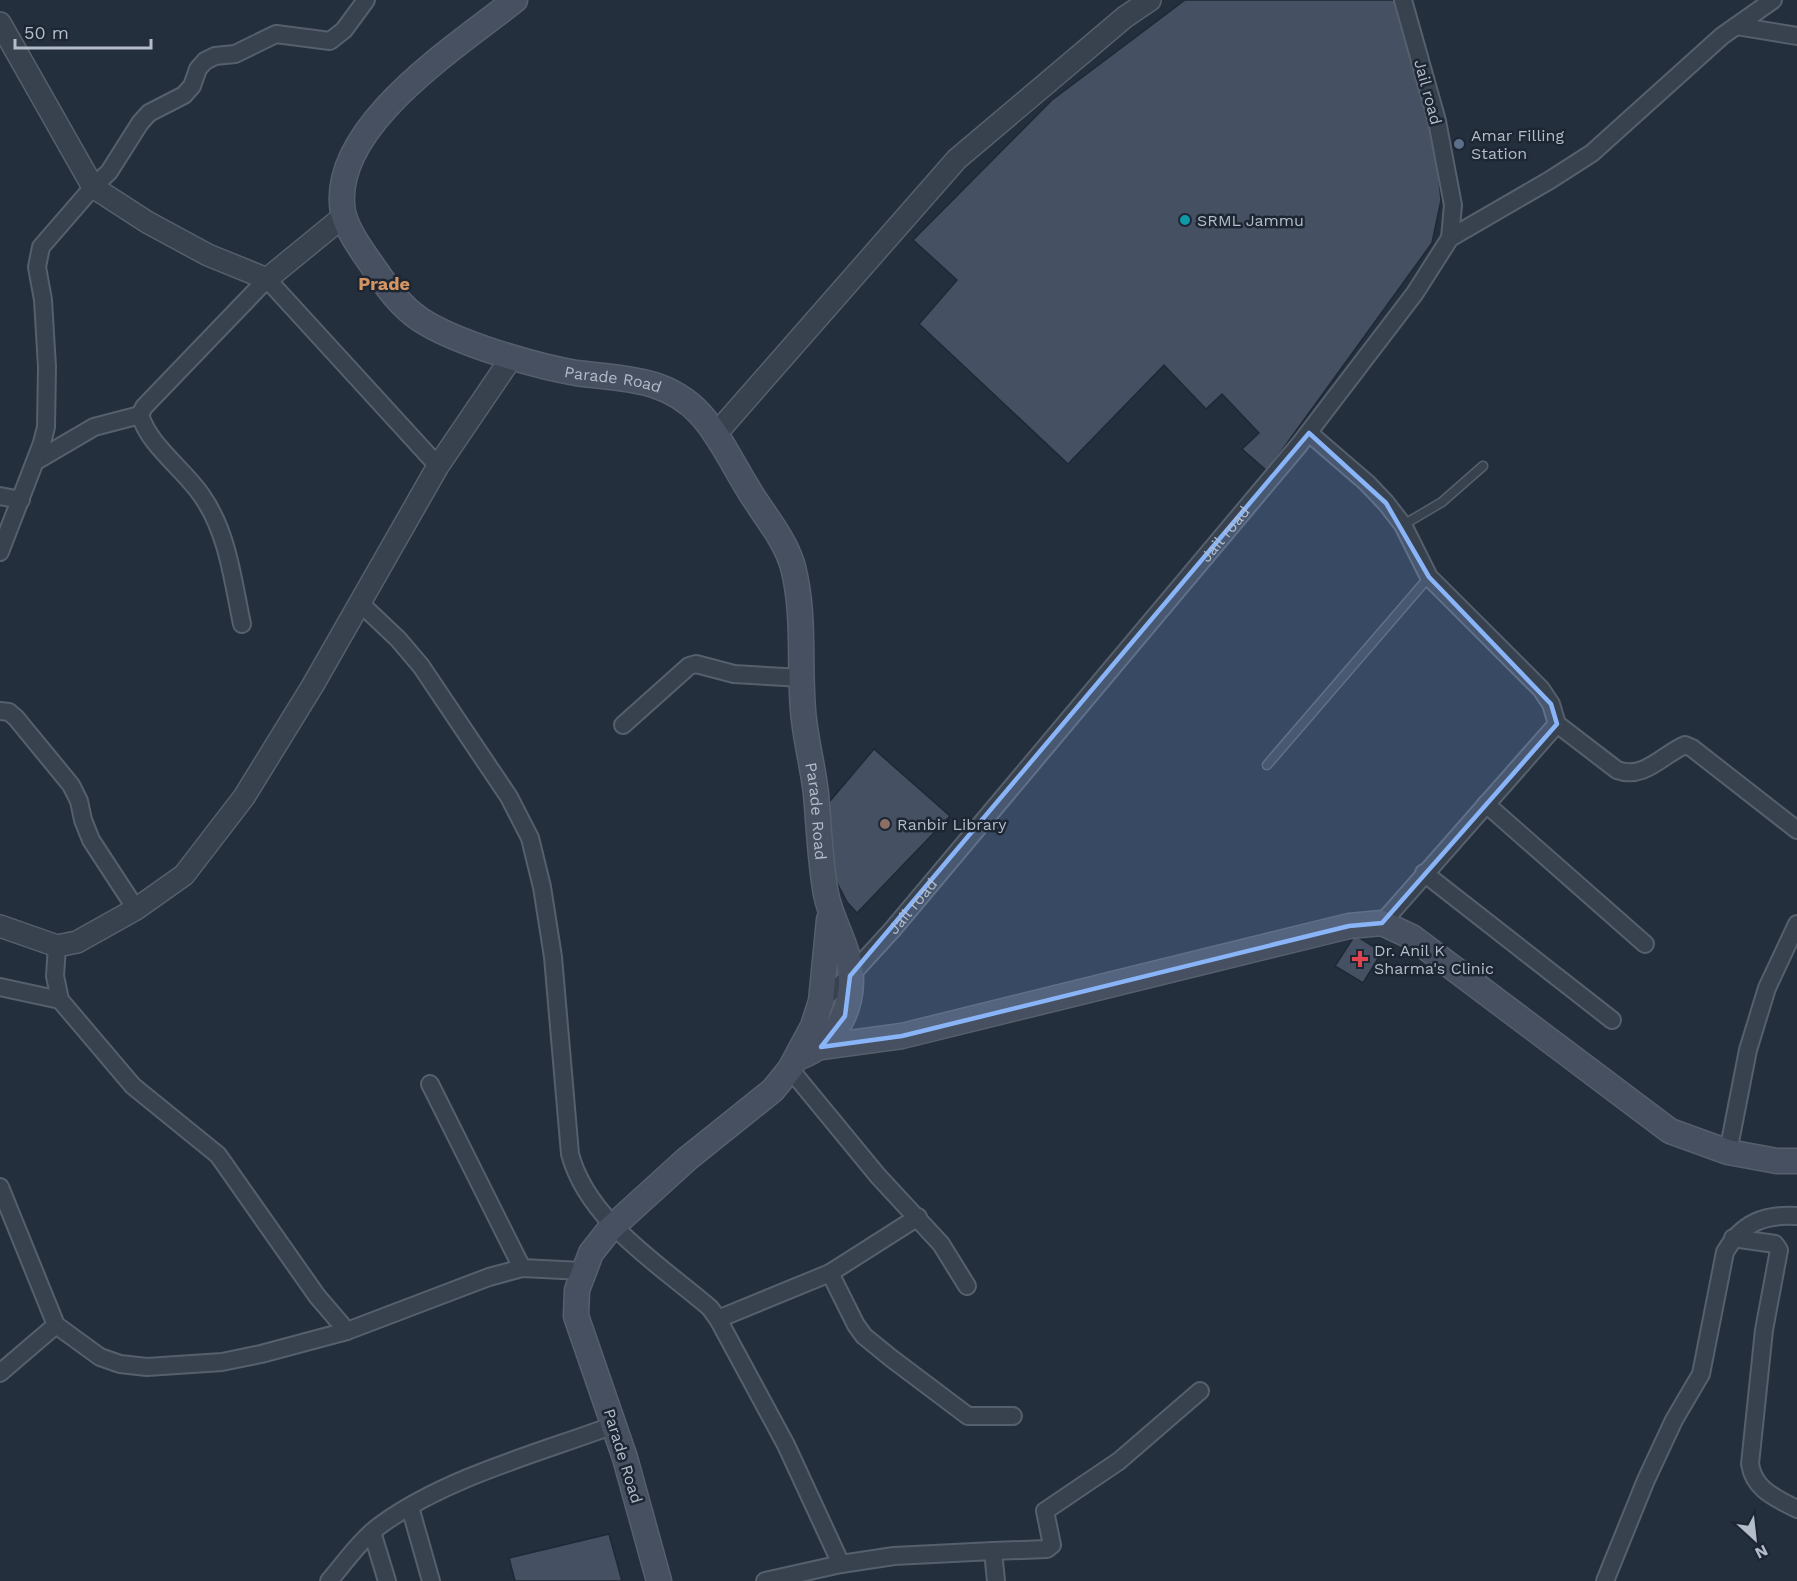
<svg xmlns="http://www.w3.org/2000/svg" width="1797" height="1581" viewBox="0 0 1797 1581" font-family="'Work Sans',sans-serif">
	<style>
		.building { fill: #455162; stroke: #1f2835; stroke-width: 1.5 }
		.lines { fill: none; stroke-linecap: round; stroke-linejoin: round }
		.service-casing { stroke: #565f6c; stroke-width: 11 }
		.minor-casing { stroke: #565f6c; stroke-width: 20 }
		.tertiary-casing { stroke: #565f6c; stroke-width: 24 }
		.secondary-casing { stroke: #565f6c; stroke-width: 27 }
		.service { stroke: #38414e; stroke-width: 8 }
		.minor { stroke: #38414e; stroke-width: 16 }
		.tertiary { stroke: #38414e; stroke-width: 21 }
		.secondary { stroke: #465061; stroke-width: 24 }
		.marked { fill: #8ab4f8; fill-opacity: 0.2; stroke: #8ab4f8; stroke-width: 4.5; stroke-linejoin: round }
		.service-dot { fill: #5c6f8a; stroke: #1d2633; stroke-width: 2 }
		.culture-dot { fill: #0f9aa8; stroke: #1d2633; stroke-width: 2 }
		.education-dot { fill: #8d6e63; stroke: #1d2633; stroke-width: 2 }
		.health-dot { fill: #e0444e; stroke: #1d2633; stroke-width: 2 }
		.labels { text-anchor: middle; dominant-baseline: central; stroke-width: 5; stroke-linejoin: round; paint-order: stroke }
		.street-label { font-size: 16px; fill: #b4bcc9; stroke: #1d2633 }
		.poi-label { font-size: 16px; fill: #b4bcc9; stroke: #1d2633; text-anchor: start }
		.neighbourhood-label { font-size: 18px; font-weight: bold; fill: #d59563; stroke: #1d2633 }
	</style>
	<rect width="100%" height="100%" fill="#242f3e"/>
	<!-- building -->
	<path class="building" d="M1185,0H1399L1433,120L1441,200L1432,243L1267,471L1242,449L1259,433L1222,394L1206,409L1164,365L1068,464L919,324L957,280L913,240L1052,100Z
		M874,749L950,816L857,913L847,902L832,873L825,807Z
		M1355,935L1382,952L1363,983L1335,966Z
		M609,1534L622,1581H515L509,1558Z"/>
	<g class="lines">
		<!-- service casing -->
		<g class="service-casing">
			<path id="service" d="M1403,525L1442,502L1483,466
				M1267,765L1429,577"/>
		</g>
		<!-- minor casing -->
		<g class="minor-casing">
			<g id="minor">
				<path d="M1736,26L1797,36"/>
				<path d="M1450,238L1550,180L1592,153L1722,36L1773,0"/>
				<path d="M1309,433L1367,483L1386,503L1403,525L1429,577L1541,689L1551,704L1557,724L1617,770C1644,780 1662,755 1685,745L1692,748L1797,830"/>
				<path d="M36,461L94,427L140,415"/>
				<path d="M0,496L21,500"/>
				<path d="M0,552L42,443L46,427L47,367L43,300L37,267L41,247L93,187L109,172L140,123L149,113L184,95L192,86L198,69L205,61L215,56L235,54L276,34L330,41L344,30L366,0"/>
				<path d="M360,603L398,639L421,666L509,797L530,838L542,887L553,957L570,1154C588,1221 659,1264 710,1308L718,1319L786,1445L841,1564"/>
				<path d="M242,624C233,582 228,533 202,496C184,469 150,447 140,415L144,407L267,279L438,466"/>
				<path d="M0,711L9,712L16,718L71,785L79,801L83,820L91,840L136,909"/>
				<path d="M623,725L689,666L696,664L734,674L802,678"/>
				<path d="M1486,804L1645,944"/>
				<path d="M1424,873L1612,1020"/>
				<path d="M1382,923L1557,724"/>
				<path d="M57,946L55,976L60,1000L133,1086L218,1155L317,1296L347,1331"/>
				<path d="M0,987L60,1000"/>
				<path id="s1" d="M821,1001L850,976L892,930L1299,445L1415,293L1450,238L1453,205L1437,121L1403,0"/>
				<path d="M790,1069L878,1176L941,1244L967,1286"/>
				<path d="M430,1084L522,1268"/>
				<path d="M1728,1152L1748,1050L1767,988L1797,924"/>
				<path d="M0,1187L56,1325L100,1357L120,1364L147,1367L222,1362L261,1354L347,1331L489,1277L522,1268L582,1271"/>
				<path d="M1733,1238L1775,1244L1779,1250L1764,1330L1750,1464C1754,1490 1776,1498 1797,1509"/>
				<path d="M830,1273L856,1325L864,1336L891,1358L968,1416H1013"/>
				<path d="M718,1319L830,1273L918,1217"/>
				<path d="M0,1373L56,1325"/>
				<path d="M410,1507L431,1581"/>
				<path d="M372,1532L387,1581"/>
				<path d="M993,1551L1047,1549L1052,1545L1045,1511L1119,1461L1200,1391"/>
				<path d="M329,1581C345,1562 362,1538 382,1524C447,1477 539,1453 614,1425"/>
				<path d="M765,1581L841,1564L894,1556L993,1551L996,1581"/>
				<path d="M1605,1581L1646,1480L1674,1420L1701,1374L1725,1252C1742,1223 1764,1214 1797,1216"/>
			</g>
		</g>
		<!-- tertiary casing -->
		<g class="tertiary-casing">
			<path id="tertiary" d="M0,23L93,187L147,222L208,255L267,279L344,216
				M715,435L957,159L1125,17L1150,0
				M0,926L57,946L77,942L136,909L184,875L244,797L313,685L438,466L512,357"/>
		</g>
		<!-- secondary casing -->
		<g class="secondary-casing">
			<g id="secondary">
				<path id="s2" d="M515,0C458,46 328,127 343,212C347,231 363,252 374,268C387,287 401,307 421,320C456,343 535,366 576,373C622,379 667,377 701,415C720,436 732,463 747,487C762,513 785,538 793,567C805,614 799,662 803,710C805,738 813,766 816,794C819,827 820,861 826,894C830,915 841,933 847,954C860,997 840,1044 797,1058"/>
				<path d="M821,1047L902,1036L1349,926L1382,923L1412,937L1670,1131L1728,1152L1777,1161H1797"/>
				<path d="M659,1581L625,1458L576,1316L577,1290L591,1253L610,1229L687,1159L773,1090L790,1069L813,1026L821,1001L829,920"/>
			</g>
		</g>
		<!-- service -->
		<use href="#service" class="service"/>
		<!-- minor -->
		<use href="#minor" class="minor"/>
		<!-- tertiary -->
		<use href="#tertiary" class="tertiary"/>
		<!-- secondary -->
		<use href="#secondary" class="secondary"/>
	</g>
	<!-- marked area -->
	<path class="marked" d="M1309,433L1386,503L1429,577L1551,704L1557,724L1382,923L1349,926L902,1036L821,1047L845,1016L850,976Z"/>
	<!-- markers -->
	<circle class="service-dot" cx="1459" cy="144" r="6"/>
	<circle class="culture-dot" cx="1185" cy="220" r="6"/>
	<circle class="education-dot" cx="885" cy="824" r="6"/>
	<path class="health-dot" d="M1357 950h6v6h6v6h-6v6h-6v-6h-6v-6h6z"/>
	<g class="labels">
		<!-- street labels -->
		<g class="street-label">
			<text transform="translate(1428 92) rotate(75)">Jail road</text>
			<text stroke="none"><textPath href="#s2" startOffset="622">Parade Road</textPath></text>
			<text stroke="none"><textPath href="#s1" startOffset="618">Jail road</textPath></text>
			<text stroke="none"><textPath href="#s2" startOffset="1144">Parade Road</textPath></text>
			<text stroke="none"><textPath href="#s1" startOffset="132">Jail road</textPath></text>
			<text transform="translate(623 1456) rotate(73)">Parade Road</text>
		</g>
		<!-- poi labels -->
		<g class="poi-label">
			<text x="1471" y="135">Amar Filling<tspan x="1471" dy="18">Station</tspan></text>
			<text x="1197" y="220">SRML Jammu</text>
			<text x="897" y="824">Ranbir Library</text>
			<text x="1374" y="950">Dr. Anil K<tspan x="1374" dy="18">Sharma's Clinic</tspan></text>
		</g>
		<!-- neighbourhood labels -->
		<g class="neighbourhood-label">
			<text x="384" y="283">Prade</text>
		</g>
	</g>
	<!-- north arrow -->
	<g transform="translate(1755 1539) rotate(153)" stroke="#1d2633" stroke-width="4.5" paint-order="stroke">
	<path d="M0-4.5L10 22L0 15L-10 22Z" fill="#b4bcc9"/>
	<text y="-9" font-size="16" font-weight="bold" text-anchor="middle" fill="#b4bcc9">N</text>
	</g>
	<!-- scale -->
	<path d="M15 39v9h136v-9" fill="none" stroke="#b4bcc9" stroke-width="3"/>
	<text x="24" y="39" font-size="18" fill="#b4bcc9" stroke="#1d2633" stroke-width="4.5" paint-order="stroke">50 m</text>
</svg>
